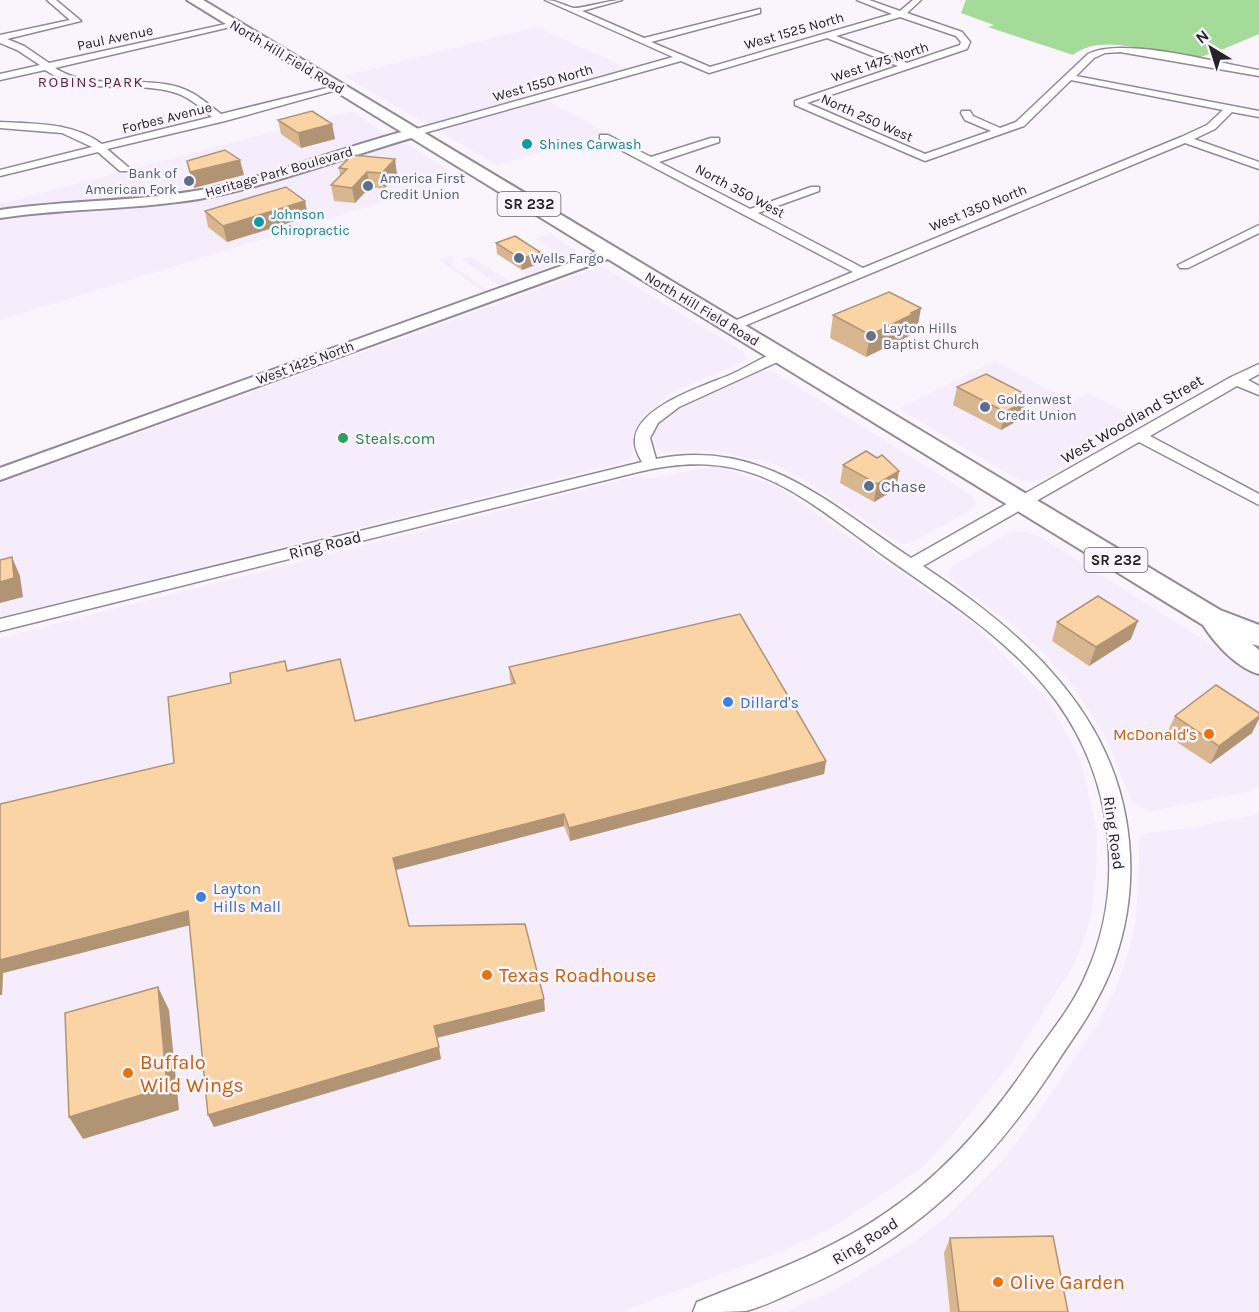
<svg xmlns="http://www.w3.org/2000/svg" width="1259" height="1312" viewBox="0 0 1259 1312" font-family="Karla,sans-serif">
	<style>
		.built { fill: #f5ecfc; fill-rule: evenodd }
		.green { fill: #a4db99 }
		.lines { fill: none; stroke-linecap: round; stroke-linejoin: round }
		.minor-casing { stroke: #918996; stroke-width: 3 }
		.tertiary-casing { stroke: #918996; stroke-width: 4 }
		.primary-casing { stroke: #918996; stroke-width: 4 }
		.minor { fill: #fff; fill-rule: evenodd }
		.tertiary { fill: #fff; fill-rule: evenodd }
		.primary { fill: #fff; fill-rule: evenodd }
		.wall { fill: #d8b68f }
		.shaded-wall { fill: #b09474 }
		.building { fill: #fbd4a6; stroke: #b09474; stroke-width: 1.5 }
		.culture-dot { fill: #0f9aa8; stroke: #faf5fd; stroke-width: 2 }
		.service-dot { fill: #5c6f8a; stroke: #faf5fd; stroke-width: 2 }
		.worship-dot { fill: #6b7280; stroke: #faf5fd; stroke-width: 2 }
		.leisure-dot { fill: #2e9e5b; stroke: #faf5fd; stroke-width: 2 }
		.shop-dot { fill: #3f7fe0; stroke: #faf5fd; stroke-width: 2 }
		.food-dot { fill: #e8710a; stroke: #faf5fd; stroke-width: 2 }
		.labels { text-anchor: middle; dominant-baseline: central; stroke-width: 5; stroke-linejoin: round; paint-order: stroke }
		.far-street-label { font-size: 14px; fill: #252328; stroke: #faf5fd }
		.far-culture-label { font-size: 14px; fill: #0d838f; stroke: #faf5fd; text-anchor: start }
		.far-service-label { font-size: 14px; fill: #4e5e75; stroke: #faf5fd; text-anchor: start }
		.far-worship-label { font-size: 14px; fill: #5b616d; stroke: #faf5fd; text-anchor: start }
		.far-neighbourhood-label { font-size: 15px; letter-spacing: 1.5px; fill: #65223d; stroke: #faf5fd }
		.shield { fill: #faf5fd; stroke: #656268; stroke-width: 1.5 }
		.shield-label { font-size: 15px; font-weight: bold; fill: #252328 }
		.street-label { font-size: 16px; fill: #252328; stroke: #faf5fd }
		.leisure-label { font-size: 16px; fill: #27864d; stroke: #faf5fd; text-anchor: start }
		.service-label { font-size: 16px; fill: #4e5e75; stroke: #faf5fd; text-anchor: start }
		.shop-label { font-size: 16px; fill: #366cbe; stroke: #faf5fd; text-anchor: start }
		.food-label { font-size: 16px; fill: #c56008; stroke: #faf5fd; text-anchor: end }
		.near-food-label { font-size: 20px; fill: #c56008; stroke: #faf5fd; text-anchor: start }
	</style>
	<rect width="100%" height="100%" fill="#faf5fd"/>
	<!-- built -->
	<path class="built" d="M537,27L629,69L536,95L608,133L497,165L344,76Z
		M353,111L387,136L318,159L201,190L149,198L69,201L0,210V204Z
		M398,143L407,144L461,178L0,320V218L200,199L262,184Z
		M539,226L578,252L577,257L484,292L439,260ZM539,226L549,234L536,238V240L571,260L558,265L524,242L496,251L527,276L511,282L471,257L461,259L500,286L488,291L452,265L454,258L452,256Z
		M602,266L744,352L747,358L741,363L668,394L638,425L633,438V452L628,461L0,617V483Z
		M995,361L1071,402L1088,393L1144,422L1043,479L1030,482L1017,479L899,409Z
		M762,371L774,372L918,461L971,495L975,499L976,504L969,511L914,541L904,544L894,540L805,480L772,463L716,451L664,452L654,447L653,432L658,423L671,412Z
		M716,466L776,486L974,624L1047,699L1075,750L1084,773L1097,834L1096,875L1091,915L1085,936L1073,966L1010,1064L950,1138L920,1169L832,1228L778,1253L621,1312H0V638L634,477L652,478Z
		M1022,531L1041,537L1259,675V787L1246,792L1150,811L1132,803L1105,735L1070,682L1045,654L1019,629L953,581L948,573L952,566L1007,534Z
		M1259,814V1312H785L835,1290L916,1241L947,1216L1002,1161L1022,1136L1098,1024L1116,989L1130,948L1136,919L1140,837L1147,833L1192,828Z"/>
	<!-- green -->
	<path class="green" d="M966,0H1259V34C1244,40 1206,58 1193,58C1157,57 1105,30 1073,55L988,27L994,25L961,13Z"/>
	<g class="lines">
		<!-- minor casing -->
		<g class="minor-casing">
			<path id="minor" d="M47,0H56L81,21L7,39L24,46L49,63L235,22L239,25L55,68C93,92 137,75 178,87C195,92 208,104 221,114L339,85L344,88L225,121L107,149L128,167V171H120L98,152L0,176V170L92,147L62,133L0,128V122C35,124 72,122 102,144L212,117C200,107 188,96 173,92C130,80 85,97 45,70L0,80V74L40,65L17,50L0,43V35L70,20Z
				M545,0C556,0 563,5 573,8C582,9 609,0 622,0L582,11L644,38L760,9V13L651,42L710,67L892,14L857,0H869L900,11L913,0H921L907,13L962,32L970,42L967,49L807,103L925,154L991,131L965,120L961,113L962,111H970L973,116L1000,128L1016,122L1088,54C1123,36 1218,63 1259,70V76L1120,52L1105,53L1094,58L1076,76L1259,111V117L1232,112L1215,129L1194,139L1259,162V169L1185,143L732,331L727,330L725,327L727,324L853,272L600,139V135H608L651,157L711,138H719V142L659,162L750,209L811,187H819V191L758,213L863,268L1181,137L1207,125L1223,110L1071,80L1024,126L925,161L795,105V101L898,66L827,38L709,73L681,61L417,135H409V131L673,57ZM900,17L956,36L961,42L960,45L907,63L836,36Z
				M1259,225V233L1188,268H1180L1178,265Z
				M779,352L784,353L786,356L784,359L679,407L658,423L650,438L656,459C762,438 829,504 911,558L1231,377L1259,364V374L1248,380L1259,386V395L1237,386L1150,436L1259,494V505L1139,442L923,566C1015,627 1106,703 1126,819C1137,882 1127,947 1095,1003C1084,1024 1070,1042 1058,1061C992,1164 918,1237 805,1287C786,1295 766,1306 746,1311C730,1312 710,1312 693,1312L697,1302C763,1275 828,1253 887,1212C946,1172 992,1118 1031,1060C1050,1033 1072,1007 1085,977C1126,889 1114,781 1057,702C1012,641 948,601 887,558C800,496 752,444 638,472L0,631V619L642,462C638,455 634,447 635,440C636,406 707,385 732,374C748,367 763,356 779,352Z"/>
		</g>
		<!-- tertiary casing -->
		<g class="tertiary-casing">
			<path id="tertiary" d="M413,129L418,130L419,133L418,136C345,157 274,185 199,199C133,210 66,208 0,218V210C67,200 135,202 201,190C274,176 342,147 413,129Z
				M611,248L619,253L616,256L0,480V468Z"/>
		</g>
		<!-- primary casing -->
		<g class="primary-casing">
			<path id="primary" d="M187,0H203L1220,610L1259,625V646L1252,644L1259,650V674C1237,668 1215,644 1203,625Z"/>
		</g>
		<!-- minor -->
		<use href="#minor" class="minor"/>
		<!-- tertiary -->
		<use href="#tertiary" class="tertiary"/>
		<!-- primary -->
		<use href="#primary" class="primary"/>
	</g>
	<!-- wall -->
	<path class="wall" d="M278,120L332,124L335,139L301,148L281,134Z
		M395,159L397,175L384,189L370,187L355,203L334,201L331,185L340,176L339,168Z
		M305,201L308,217L227,242L208,227L205,211Z
		M496,243L541,263L522,270L497,254Z
		M833,315L917,331L910,334L909,336L866,357L830,338Z
		M957,387L1023,413L1021,414L1019,420L1001,430L953,405Z
		M877,458L896,489L874,502L840,483L843,465Z
		M1057,622L1131,639L1089,666L1052,641Z
		M509,667L826,761L824,774L570,841L564,826L396,870L409,926L545,1011L436,1038L441,1059L214,1127L208,1115L190,925L3,973L2,995H0V804L174,763L231,683L287,671L355,721L512,684L510,680Z
		M1175,716L1252,733L1210,764L1166,735Z
		M950,1238L1068,1312H950L944,1253Z"/>
	<!-- shaded-wall -->
	<path class="shaded-wall" d="M332,124L335,139L301,148L298,133Z
		M395,159L397,175L384,189L382,173Z
		M240,160L244,175L194,188L190,172Z
		M367,172L370,187L355,203L352,188Z
		M305,201L308,217L227,242L223,226Z
		M540,252L541,263L522,270L521,259Z
		M921,308L917,331L910,334L909,336L866,357L870,335Z
		M1027,395L1023,413L1021,414L1019,420L1001,430L1005,412L1019,400Z
		M899,471L896,489L874,502L877,484Z
		M12,557L20,576L23,597L0,603V582Z
		M1138,621L1131,639L1089,666L1096,647Z
		M1259,716V719L1252,733L1210,764L1219,746Z
		M826,761L824,774L570,841L569,828Z
		M564,814V826L396,870L393,858Z
		M188,911L194,924L3,973L2,995H0V960Z
		M158,987L169,1010L179,1110L83,1139L69,1117Z
		M544,999L545,1011L436,1038L434,1026Z
		M439,1047L441,1059L214,1127L208,1115Z"/>
	<!-- building -->
	<path class="building" d="M312,111L332,124L298,133L278,120Z
		M225,150L240,160L190,172L187,161Z
		M352,155L395,159L382,173L367,172L352,188L331,185L347,169L339,168Z
		M286,187L305,201L223,226L205,211Z
		M515,236L540,252L521,259L496,243Z
		M889,292L921,308L911,313L913,314L870,335L833,315Z
		M986,374L1027,395L1019,400L1024,402L1005,412L957,387Z
		M866,451L877,458L882,455L899,471L877,484L843,465Z
		M12,557L14,578L0,582V560Z
		M1098,596L1138,621L1096,647L1057,622Z
		M740,614L826,761L569,828L564,814L393,858L409,926L525,924L544,999L434,1026L439,1047L208,1115L188,911L0,960V804L174,763L168,697L231,683L230,673L285,661L287,671L340,659L355,721L515,683L509,667Z
		M1216,685L1259,713V716L1219,746L1175,716Z
		M158,987L167,1087L69,1117L65,1013Z
		M1053,1236L1068,1312H959L950,1238Z"/>
	<!-- markers -->
	<g class="culture-dot">
		<circle cx="527" cy="144" r="6"/>
		<circle cx="259" cy="222" r="6"/>
	</g>
	<g class="service-dot">
		<circle cx="189" cy="181" r="6"/>
		<circle cx="368" cy="186" r="6"/>
		<circle cx="519" cy="258" r="6"/>
		<circle cx="985" cy="407" r="6"/>
		<circle cx="869" cy="486" r="6"/>
	</g>
	<circle class="worship-dot" cx="871" cy="336" r="6"/>
	<circle class="leisure-dot" cx="343" cy="438" r="6"/>
	<g class="shop-dot">
		<circle cx="728" cy="702" r="6"/>
		<circle cx="201" cy="897" r="6"/>
	</g>
	<g class="food-dot">
		<circle cx="1209" cy="734" r="6"/>
		<circle cx="487" cy="975" r="6"/>
		<circle cx="128" cy="1073" r="6"/>
		<circle cx="998" cy="1282" r="6"/>
	</g>
	<g class="labels">
		<!-- far-street labels -->
		<g class="far-street-label">
			<text transform="translate(794 31) rotate(-16)">West 1525 North</text>
			<text transform="translate(115 38) rotate(-12)">Paul Avenue</text>
			<text transform="translate(287 57) rotate(31)">North Hill Field Road</text>
			<text transform="translate(880 62) rotate(-18)">West 1475 North</text>
			<text transform="translate(543 83) rotate(-16)">West 1550 North</text>
			<text transform="translate(167 118) rotate(-14)">Forbes Avenue</text>
			<text transform="translate(867 118) rotate(24)">North 250 West</text>
			<text transform="translate(279 172) rotate(-16)">Heritage Park Boulevard</text>
			<text transform="translate(740 191) rotate(28)">North 350 West</text>
			<text transform="translate(978 208) rotate(-22)">West 1350 North</text>
			<text transform="translate(702 309) rotate(31)">North Hill Field Road</text>
			<text transform="translate(305 363) rotate(-20)">West 1425 North</text>
		</g>
		<!-- far-culture labels -->
		<g class="far-culture-label">
			<text x="539" y="144">Shines Carwash</text>
			<text x="271" y="214">Johnson<tspan x="271" dy="16">Chiropractic</tspan></text>
		</g>
		<!-- far-service labels -->
		<g class="far-service-label">
			<text x="177" y="173" text-anchor="end">Bank of<tspan x="177" dy="16">American Fork</tspan></text>
			<text x="380" y="178">America First<tspan x="380" dy="16">Credit Union</tspan></text>
			<text x="531" y="258">Wells Fargo</text>
			<text x="997" y="399">Goldenwest<tspan x="997" dy="16">Credit Union</tspan></text>
		</g>
		<!-- far-worship labels -->
		<g class="far-worship-label">
			<text x="883" y="328">Layton Hills<tspan x="883" dy="16">Baptist Church</tspan></text>
		</g>
		<!-- far-neighbourhood labels -->
		<g class="far-neighbourhood-label">
			<text x="91" y="82">ROBINS PARK</text>
		</g>
		<!-- shield labels -->
		<g class="shield">
			<rect x="497.5" y="192" width="63" height="24" rx="4.5"/>
			<rect x="1084.5" y="548" width="63" height="24" rx="4.5"/>
		</g>
		<g class="shield-label">
			<text x="529" y="204">SR 232</text>
			<text x="1116" y="560">SR 232</text>
		</g>
		<!-- street labels -->
		<g class="street-label">
			<text transform="translate(1132 419) rotate(-30)">West Woodland Street</text>
			<text transform="translate(325 545) rotate(-14)">Ring Road</text>
			<text transform="translate(1114 833) rotate(82)">Ring Road</text>
			<text transform="translate(865 1241) rotate(-32)">Ring Road</text>
		</g>
		<!-- leisure labels -->
		<g class="leisure-label">
			<text x="355" y="438">Steals.com</text>
		</g>
		<!-- service labels -->
		<g class="service-label">
			<text x="881" y="486">Chase</text>
		</g>
		<!-- shop labels -->
		<g class="shop-label">
			<text x="740" y="702">Dillard's</text>
			<text x="213" y="888">Layton<tspan x="213" dy="18">Hills Mall</tspan></text>
		</g>
		<!-- food labels -->
		<g class="food-label">
			<text x="1197" y="734">McDonald's</text>
		</g>
		<!-- near-food labels -->
		<g class="near-food-label">
			<text x="499" y="975">Texas Roadhouse</text>
			<text x="140" y="1062">Buffalo<tspan x="140" dy="23">Wild Wings</tspan></text>
			<text x="1010" y="1282">Olive Garden</text>
		</g>
	</g>
	<!-- north arrow -->
	<g transform="translate(1211 48) rotate(322)" stroke="#faf5fd" stroke-width="4.5" paint-order="stroke">
	<path d="M0-4.5L10 22L0 15L-10 22Z" fill="#252328"/>
	<text y="-9" font-size="16" font-weight="bold" text-anchor="middle" fill="#252328">N</text>
	</g>
</svg>
